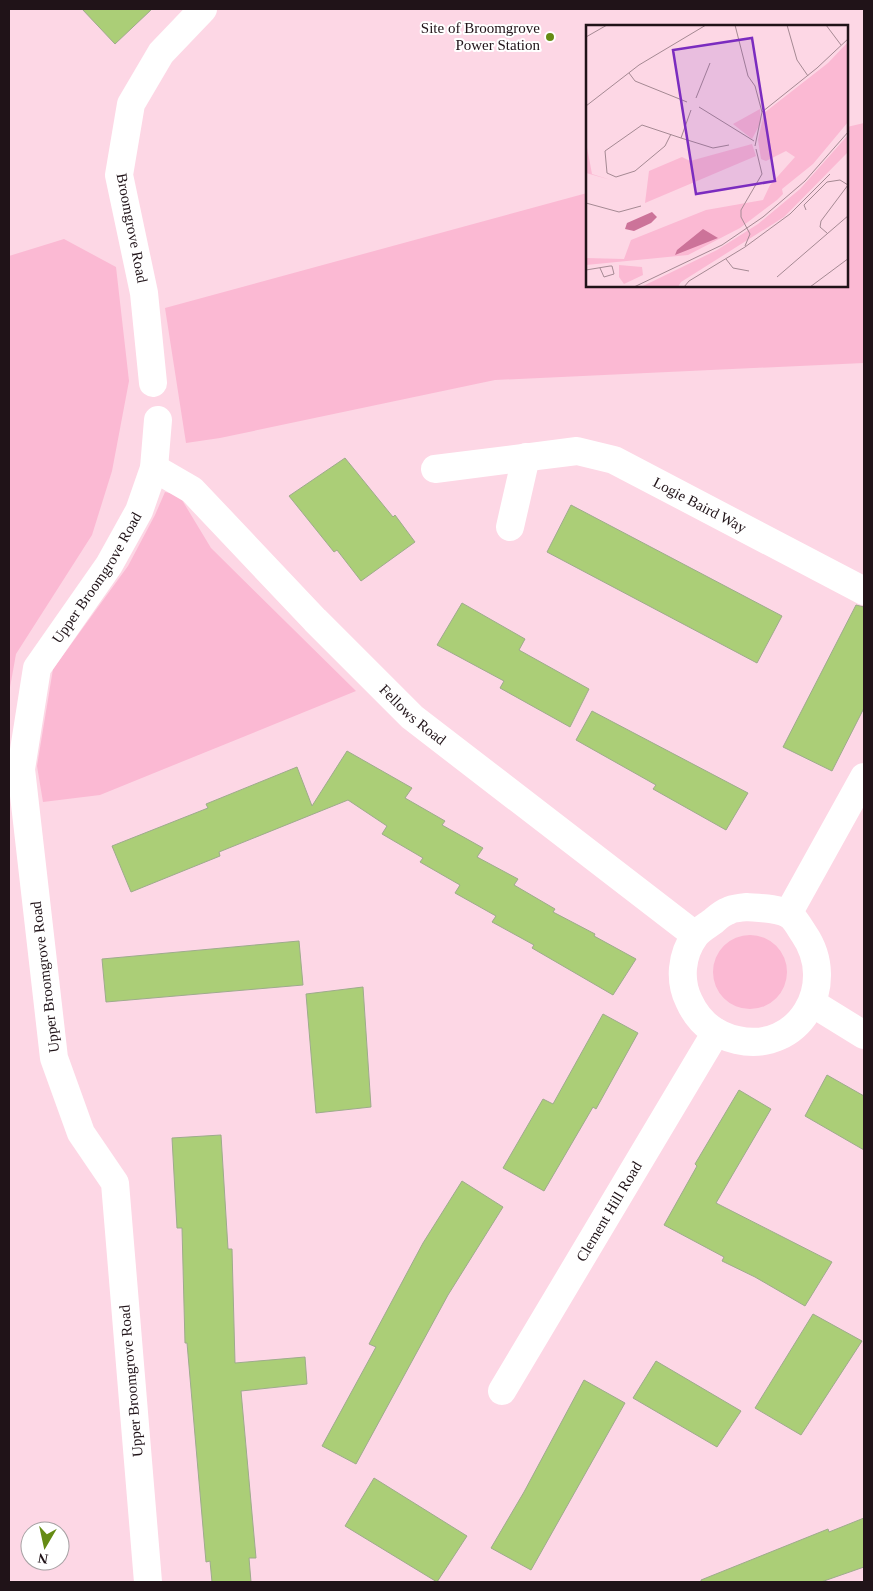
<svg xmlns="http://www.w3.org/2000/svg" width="873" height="1591" viewBox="0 0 873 1591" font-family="'Times New Roman',serif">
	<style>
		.green { fill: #fbb9d3 }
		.building { fill: #abce77; stroke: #9eab8c }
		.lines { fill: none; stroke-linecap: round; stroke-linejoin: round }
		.minor { stroke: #fff; stroke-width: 28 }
		.poi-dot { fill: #658b14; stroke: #fff; stroke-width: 2 }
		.labels { text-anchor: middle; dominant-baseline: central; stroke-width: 4; stroke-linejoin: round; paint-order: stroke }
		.poi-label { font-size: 15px; fill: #201318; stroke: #fff; text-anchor: end }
		.street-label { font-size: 15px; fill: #201318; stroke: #fff }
		.inset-road { fill: none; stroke: #a58993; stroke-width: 1 }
		.view { fill: #7b2cbf; fill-opacity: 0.15; stroke: #7b2cbf; stroke-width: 2.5 }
		.inset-edge { fill: none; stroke: #201318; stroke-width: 2.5 }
	</style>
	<rect width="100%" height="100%" fill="#fdd7e5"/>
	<!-- green -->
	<path class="green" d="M864,123V363L495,380L220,438L186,443L165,308L587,193V286H847V127Z
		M64,239L116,267L129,381L112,471L92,535L16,654L9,693V256Z
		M165,492L179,495L211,548L356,691L100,795L43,802L37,766L53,669L128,566L155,515Z
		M713 972a37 37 0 1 1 74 0a37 37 0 1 1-74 0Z"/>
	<!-- building -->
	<path class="building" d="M82,9H152L115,44Z
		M345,458L393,517L395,515L415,542L361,581L337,550L334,552L289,496Z
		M571,505L782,616L757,663L547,552Z
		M462,603L525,639L519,650L589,689L570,727L500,688L504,681L437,645Z
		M856,605L864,607V708L832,771L783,747Z
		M592,711L748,793L726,830L653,789L656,785L576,740Z
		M347,751L412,788L405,798L445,821L442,825L483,848L477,857L518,879L514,885L555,909L553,912L595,934L594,936L636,959L613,995L532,948L534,945L492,922L496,916L455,893L460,885L420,862L423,858L382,834L387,826L348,800L219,852L220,856L131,892L112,846L208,808L206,804L297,767L312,806Z
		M299,941L303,985L106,1002L102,959Z
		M363,987L371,1107L316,1113L306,994Z
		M603,1014L638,1033L596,1109L593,1107L544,1191L503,1168L543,1099L553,1104Z
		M827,1075L864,1096V1150L805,1116Z
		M739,1090L771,1109L716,1203L832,1262L805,1306L755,1277L722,1261L724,1257L664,1225L697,1166L695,1164Z
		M221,1135L228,1249H232L235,1363L305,1357L307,1384L241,1391L256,1558H249L251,1582H212L210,1561L206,1562L187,1343H185L182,1228H177L172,1138Z
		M462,1181L503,1207L448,1295L356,1464L322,1446L376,1347L369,1344L423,1243Z
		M813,1314L862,1341L801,1435L755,1408Z
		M656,1361L741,1411L717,1447L633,1398Z
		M584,1380L625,1403L531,1570L491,1548L524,1492Z
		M374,1478L467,1536L437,1582L345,1526Z
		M864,1518V1567L821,1582H701V1580L828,1529L829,1532Z"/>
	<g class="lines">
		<!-- minor -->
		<g class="minor">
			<path d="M153,383L144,293L119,175L131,104L161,53L203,9"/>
			<path id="s1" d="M154,468L192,490L315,620L412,717L695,935"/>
			<path id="s2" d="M435,469L577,451L614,460L864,591"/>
			<path d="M510,527L526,457"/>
			<path d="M746,907C758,908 778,908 788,914C794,917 800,928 804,934C839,985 799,1054 737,1040C714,1035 698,1021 689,1001C679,981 681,955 695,936C699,930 707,926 712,922C717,918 722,913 728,911C733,908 741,908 746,907Z"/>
			<path d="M788,914L864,777"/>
			<path d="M812,1003L864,1035"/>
			<path id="s3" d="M502,1391L716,1032"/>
			<path id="s4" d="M148,1582L115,1183L81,1133L54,1058L21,769L37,668L109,565L139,511L154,468L158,420"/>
		</g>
	</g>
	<!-- markers -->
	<circle class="poi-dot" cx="550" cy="37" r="5"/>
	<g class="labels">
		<!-- poi labels -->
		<g class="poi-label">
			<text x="540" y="28">Site of Broomgrove<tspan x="540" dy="17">Power Station</tspan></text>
		</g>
		<!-- street labels -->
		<g class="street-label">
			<text transform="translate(132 228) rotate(79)">Broomgrove Road</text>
			<text stroke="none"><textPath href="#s2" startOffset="278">Logie Baird Way</textPath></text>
			<text stroke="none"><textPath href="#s4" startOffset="1042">Upper Broomgrove Road</textPath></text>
			<text stroke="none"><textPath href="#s1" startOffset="359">Fellows Road</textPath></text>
			<text transform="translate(45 977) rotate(-97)">Upper Broomgrove Road</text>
			<text stroke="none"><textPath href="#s3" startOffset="209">Clement Hill Road</textPath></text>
			<text transform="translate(131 1381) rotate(-95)">Upper Broomgrove Road</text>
		</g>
	</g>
	<!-- overview -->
	<g transform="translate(586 25)">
		<rect width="262" height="262" fill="#fdd7e5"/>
		<path d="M262,17V97L227,139L196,164L197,169L191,175L154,203L102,230L0,240V233L38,234L45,215L120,185L177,175L184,160L209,132L200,126L180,136L175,134L172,115L178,88L242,38ZM174,84L175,97L166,114L147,99ZM262,110V127L198,192L95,257L92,262H55L131,225L172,199L214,164ZM0,117L6,149L25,155L0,148ZM166,119L170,131L59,178L63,146L96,132L104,136ZM33,240L56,242L57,250L38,259L33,252Z" fill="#fbb9d3"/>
		<path d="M66,187L71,192L65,198L48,206L39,204L41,198ZM117,204L132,213L89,230L91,225Z" fill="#cc7399"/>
		<path class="inset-road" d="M149,0L162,51L169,61L176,87L169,121M201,0L211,35L222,51M240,0L255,20M0,12L21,0M43,48L49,56L101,77M110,73L124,38M0,81L53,40L120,0M113,82L168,116M176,87L231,43L263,13M85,109L79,121L49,146L30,152L21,148L19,126L56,100L95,113L127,123L143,120M95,113L105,85M0,178L33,187L55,181M220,185L218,180L241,157L254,155L262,160L235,196L234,202L241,208M159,221L164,209L155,192V185L176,149L170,124M140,234L147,243L163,246M0,245L24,241H26L28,249L18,252L14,243M191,252L263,190M48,262L136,220L177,192L219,156L263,106M98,262L103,256L159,222L204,189L244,149M224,262L263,233"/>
		<path class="view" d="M166,13L189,156L110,169L87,25Z"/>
		<rect width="262" height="262" class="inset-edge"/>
	</g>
	<!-- border -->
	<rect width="873" height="1591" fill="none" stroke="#201318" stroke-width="20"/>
	<!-- north arrow -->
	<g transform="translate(45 1546) rotate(189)"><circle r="24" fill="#ffffff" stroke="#a6a1a3"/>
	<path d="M0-4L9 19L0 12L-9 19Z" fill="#658b14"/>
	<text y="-8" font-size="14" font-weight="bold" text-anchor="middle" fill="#201318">N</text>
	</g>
</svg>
